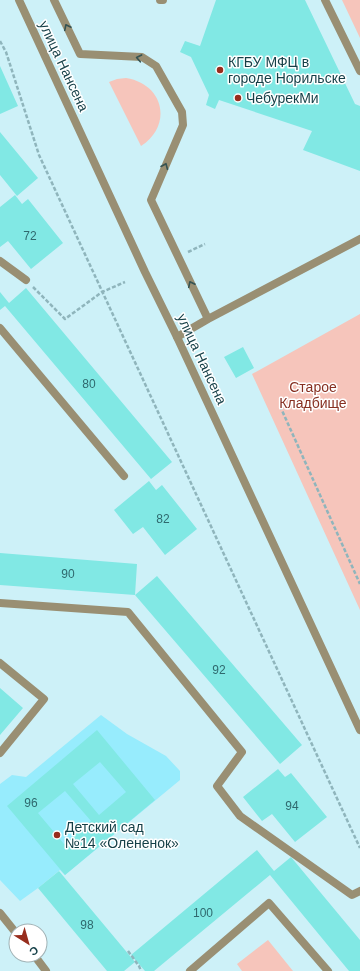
<svg xmlns="http://www.w3.org/2000/svg" width="360" height="971" viewBox="0 0 360 971" font-family="Helvetica,sans-serif">
	<style>
		.built { fill: #97ecfd }
		.green { fill: #f6c5bb }
		.building { fill: #81e8e4; fill-rule: evenodd }
		.lines { fill: none; stroke-linecap: round; stroke-linejoin: round }
		.path { stroke: #8fb5bc; stroke-width: 2.5; stroke-dasharray: 4 2; stroke-linecap: butt }
		.service { stroke: #998f73; stroke-width: 8 }
		.tertiary { stroke: #998f73; stroke-width: 8 }
		.oneway { stroke: #355352 }
		.poi-dot { fill: #972d1d; stroke: #fff; stroke-width: 1.5 }
		.labels { text-anchor: middle; dominant-baseline: central; stroke-width: 3; stroke-linejoin: round; paint-order: stroke }
		.number-label { font-size: 12px; fill: #2f696e }
		.poi-label { font-size: 14px; fill: #143f47; stroke: #fff; text-anchor: start }
		.street-label { font-size: 14px; fill: #143f47; stroke: #fff }
		.park-label { font-size: 14px; fill: #873022; stroke: #fff }
	</style>
	<rect width="100%" height="100%" fill="#cdf1f8"/>
	<!-- built -->
	<path class="built" d="M101,715L127,734L166,756L180,771V780L65,875L60,870L38,888L20,901L0,880V784L12,775L26,777Z"/>
	<!-- green -->
	<path class="green" d="M342,0H360V38Z
		M126,78C164,84 173,125 141,146L109,82L117,79Z
		M360,314V610L252,374Z
		M268,940L293,971H242L237,964Z"/>
	<!-- building -->
	<path class="building" d="M216,0H305L355,104L360,106V171L303,150L312,131L219,100L215,109L206,105L209,95L191,57L180,52L185,41L200,46Z
		M0,66L18,106L0,114Z
		M0,132L38,178L17,196L0,175Z
		M15,195L22,204L28,199L63,243L31,269L8,241L0,247V207Z
		M26,288L172,462L151,479L5,306L0,310V292L9,303Z
		M243,347L254,368L236,378L224,357Z
		M149,481L156,490L162,485L197,529L165,555L143,527L133,534L114,510Z
		M0,553L137,564L135,595L157,576L302,745L280,764L135,595L0,585Z
		M0,688L23,708L0,735Z
		M97,730L155,800L65,875L7,806ZM100,762L126,792L99,815L73,784ZM65,791L91,821L64,844L38,813Z
		M278,769L285,777L291,773L327,817L295,842L272,814L262,821L243,797Z
		M257,850L274,871L291,857L360,940V971H349L270,875L154,971H145L131,955Z
		M59,871L135,962L124,971H107L38,888Z"/>
	<g class="lines">
		<!-- path -->
		<path class="path" d="M0,41L6,52L39,155L360,848
			M188,252L205,244
			M33,287L65,319L102,292L125,282
			M280,406L360,584
			M128,951L139,966L141,971"/>
		<!-- service -->
		<path class="service" d="M54,0L80,54L142,57L156,66L182,112L183,125L151,200L208,319
			M160,0H163
			M325,0L360,71
			M0,261L26,280
			M0,328L124,476
			M177,337L208,319L360,239
			M0,603L128,612L242,752L217,786L240,816L352,895L360,891
			M0,663L44,699L0,753
			M0,913L16,933
			M34,955L46,971
			M190,971L269,903L328,971"/>
		<!-- tertiary -->
		<path class="tertiary" d="M19,0L145,272L177,337L360,730"/>
	</g>
	<!-- one-way arrows -->
	<defs><path id="oneway-chevron" d="M-2-3.5L2.5 0L-2 3.5" fill="none" stroke-width="1.6" stroke-linecap="round" stroke-linejoin="round"/></defs>
	<g class="oneway">
		<use href="#oneway-chevron" transform="translate(67 27) rotate(-116)"/>
		<use href="#oneway-chevron" transform="translate(139 58) rotate(-169)"/>
		<use href="#oneway-chevron" transform="translate(165 166) rotate(-67)"/>
		<use href="#oneway-chevron" transform="translate(191 284) rotate(-116)"/>
	</g>
	<!-- markers -->
	<g class="poi-dot">
		<circle cx="220" cy="70" r="4"/>
		<circle cx="238" cy="98" r="4"/>
		<circle cx="57" cy="835" r="4"/>
	</g>
	<g class="labels">
		<!-- number labels -->
		<g class="number-label">
			<text x="30" y="236">72</text>
			<text x="89" y="384">80</text>
			<text x="163" y="519">82</text>
			<text x="68" y="574">90</text>
			<text x="219" y="670">92</text>
			<text x="31" y="803">96</text>
			<text x="292" y="806">94</text>
			<text x="203" y="913">100</text>
			<text x="87" y="925">98</text>
		</g>
		<!-- poi labels -->
		<g class="poi-label">
			<text x="228" y="62">КГБУ МФЦ в<tspan x="228" dy="16">городе Норильске</tspan></text>
			<text x="246" y="98">ЧебурекМи</text>
			<text x="65" y="827">Детский сад<tspan x="65" dy="16">№14 «Олененок»</tspan></text>
		</g>
		<!-- street labels -->
		<g class="street-label">
			<text transform="translate(64 66) rotate(65)">улица Нансена</text>
			<text transform="translate(202 359) rotate(65)">улица Нансена</text>
		</g>
		<!-- park labels -->
		<g class="park-label">
			<text x="313" y="387">Старое<tspan x="313" dy="16">Кладбище</tspan></text>
		</g>
	</g>
	<!-- north arrow -->
	<g transform="translate(28 943) rotate(143)"><circle r="19" fill="#ffffff" stroke="#a1b2b5"/>
	<path d="M0-3L7 15L0 10L-7 15Z" fill="#972d1d"/>
	<text y="-6" font-size="11" font-weight="bold" text-anchor="middle" fill="#143f47">С</text>
	</g>
</svg>
